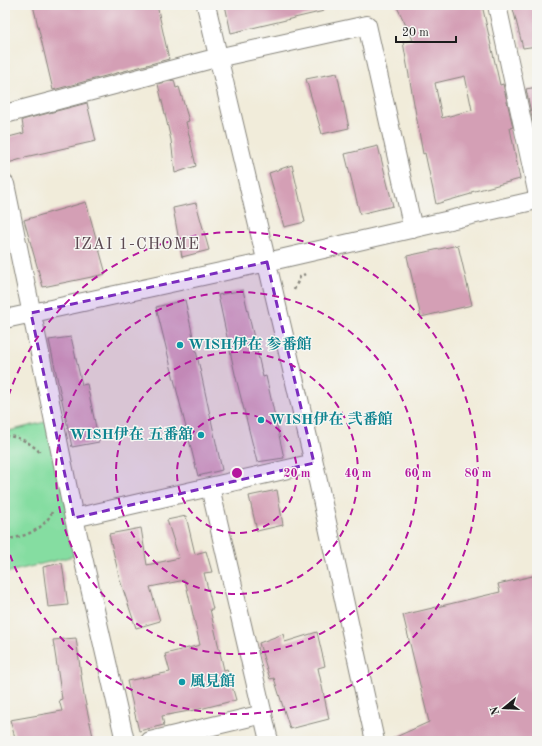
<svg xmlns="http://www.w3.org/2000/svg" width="542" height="746" viewBox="0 0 542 746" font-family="'Old Standard TT','Noto Serif JP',serif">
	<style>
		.green { fill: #85dda1; stroke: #507c5e }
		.building { fill: #d49fb5; fill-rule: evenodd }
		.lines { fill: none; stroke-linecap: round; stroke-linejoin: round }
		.minor-casing { stroke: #86847b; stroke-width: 20 }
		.path { stroke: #86847b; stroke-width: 2.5; stroke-dasharray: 3 3; stroke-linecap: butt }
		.minor { stroke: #fff; stroke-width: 18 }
		.marked { fill: #7b2cbf; fill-opacity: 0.2; stroke: #7b2cbf; stroke-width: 3; stroke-dasharray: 8 5; stroke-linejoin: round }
		.ring { fill: none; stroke: #b5179e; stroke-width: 2; stroke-dasharray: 7 5 }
		.culture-dot { fill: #0f9aa8; stroke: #f6f6f2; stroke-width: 1.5 }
		.labels { text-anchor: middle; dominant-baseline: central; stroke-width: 3; stroke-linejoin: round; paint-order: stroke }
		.culture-label { font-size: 15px; font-weight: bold; fill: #0d838f; stroke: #f6f6f2; text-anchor: start }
		.neighbourhood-label { font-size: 16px; letter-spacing: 1px; fill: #5c4a52; stroke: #f6f6f2 }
		.centre { fill: #b5179e; stroke: #f6f6f2; stroke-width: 2 }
		.ring-label { font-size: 12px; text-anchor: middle; font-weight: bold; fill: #b5179e; stroke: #f6f6f2; stroke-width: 3; stroke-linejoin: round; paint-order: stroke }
	</style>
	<rect width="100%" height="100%" fill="#f6f6f2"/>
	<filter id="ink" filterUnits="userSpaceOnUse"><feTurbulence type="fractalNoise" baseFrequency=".025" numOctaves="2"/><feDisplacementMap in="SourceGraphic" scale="8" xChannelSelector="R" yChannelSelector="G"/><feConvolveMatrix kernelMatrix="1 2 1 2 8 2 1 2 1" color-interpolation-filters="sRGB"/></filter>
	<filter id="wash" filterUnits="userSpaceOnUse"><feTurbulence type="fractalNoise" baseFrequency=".012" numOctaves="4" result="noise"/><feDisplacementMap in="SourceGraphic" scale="16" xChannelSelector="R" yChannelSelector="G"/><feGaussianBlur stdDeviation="0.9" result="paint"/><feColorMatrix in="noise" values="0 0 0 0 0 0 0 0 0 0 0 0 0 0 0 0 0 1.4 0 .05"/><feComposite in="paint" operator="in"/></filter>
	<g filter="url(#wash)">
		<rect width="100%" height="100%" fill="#f1ecda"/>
		<!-- green -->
		<path class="green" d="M49,421L82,554L5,573V432Z"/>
		<g id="blocks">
			<!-- building -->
			<path class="building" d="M33,5H157L169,59L53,90Z
				M225,5H323L324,11L231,33Z
				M396,5H482L500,85L503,84L513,127L510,128L520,179L471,192V194L436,204L425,153L423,154L403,42L413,40ZM465,76L472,110L442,118L435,83Z
				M512,5H537V46L523,48Z
				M337,73L349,128L322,134L306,79Z
				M174,80L176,88L179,87L189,121L186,122L196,166L175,173L171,140L158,84Z
				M537,87V121L533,122L526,89Z
				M87,103L96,141L25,157V158L8,163L5,149V138L24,133L22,120Z
				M378,146L393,206L360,214L345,154Z
				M292,165L305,222L284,227L269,173Z
				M86,202L106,274L43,287L24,220Z
				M196,203L209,250L182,257L173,208Z
				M458,245L472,305L421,317L407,256Z
				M243,290L263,377L266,376L284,458L257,462L235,374L218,295Z
				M185,300L222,470L198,476L156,307Z
				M71,337L82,385L87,384L99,442L72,447L49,340Z
				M277,490L283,525L257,531L249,496Z
				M186,516L195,554L206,551L212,572L204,573L213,609H210L224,670L227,669L236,700L200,709L162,716L164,725L139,731L127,681L170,672L165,654L200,645L185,580L150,587L160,621L136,628L120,580L109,534L141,528L147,565L179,558L167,520Z
				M62,563L68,605L48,607L43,567Z
				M537,575V741H387L429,722L403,615L500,592L498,584Z
				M317,632L325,666L318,668L329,719L290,729L274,678L270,679L259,643L283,634L285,642Z
				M76,638L84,696L94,741H16L10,720L62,711L59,700L62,699L53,640Z"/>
		</g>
	</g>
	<g filter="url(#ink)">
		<use href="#blocks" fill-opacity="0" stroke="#86847b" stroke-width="1"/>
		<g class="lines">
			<!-- minor casing -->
			<g class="minor-casing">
				<path id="minor" d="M206,5L314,463L375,741
					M497,5L537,191
					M5,114L208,60L367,25L413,229
					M5,184L74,518L125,741
					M5,319L267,262L537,200
					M210,487L269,741
					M74,518L314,463
					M150,741L263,714"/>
			</g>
			<!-- path -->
			<path class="path" d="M294,290L300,277L305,274
				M5,436C20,436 30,443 41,453
				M5,539C23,538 44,530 52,512"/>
			<!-- minor -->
			<use href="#minor" class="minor"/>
		</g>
	</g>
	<!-- marked area -->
	<path class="marked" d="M267,262L314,463L74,518L31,313Z"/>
	<!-- distance rings -->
	<g class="ring">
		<circle cx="237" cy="473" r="60"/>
		<circle cx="237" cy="473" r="121"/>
		<circle cx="237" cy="473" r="181"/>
		<path d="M5 407A241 241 0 1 1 5 539"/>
	</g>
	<!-- markers -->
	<g class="culture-dot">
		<circle cx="180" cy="345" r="4"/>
		<circle cx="261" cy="420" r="4"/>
		<circle cx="201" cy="435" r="4"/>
		<circle cx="182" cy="682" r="4"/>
	</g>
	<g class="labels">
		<!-- culture labels -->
		<g class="culture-label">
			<text x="188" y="345">WISH伊在 参番館</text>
			<text x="269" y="420">WISH伊在 弐番館</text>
			<text x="193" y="435" text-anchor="end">WISH伊在 五番舘</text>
			<text x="190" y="682">風見館</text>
		</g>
		<!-- neighbourhood labels -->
		<g class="neighbourhood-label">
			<text x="137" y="245">IZAI 1-CHOME</text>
		</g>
	</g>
	<circle cx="237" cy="473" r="6" class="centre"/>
	<g class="ring-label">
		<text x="297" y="477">20 m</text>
		<text x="358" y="477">40 m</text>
		<text x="418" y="477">60 m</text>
		<text x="478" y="477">80 m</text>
	</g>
	<!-- margin -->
	<rect width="542" height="746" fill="none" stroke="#f6f6f2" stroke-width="20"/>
	<!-- north arrow -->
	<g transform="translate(504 708) rotate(252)" stroke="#f6f6f2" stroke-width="3" paint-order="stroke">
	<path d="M0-3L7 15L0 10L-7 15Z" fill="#1c1c1c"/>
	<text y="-6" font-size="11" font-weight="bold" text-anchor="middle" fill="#1c1c1c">N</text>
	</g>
	<!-- scale -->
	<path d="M396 36v6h60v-6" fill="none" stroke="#1c1c1c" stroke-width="2"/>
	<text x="402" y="36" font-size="12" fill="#1c1c1c" stroke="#f6f6f2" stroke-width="3" paint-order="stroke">20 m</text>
</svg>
